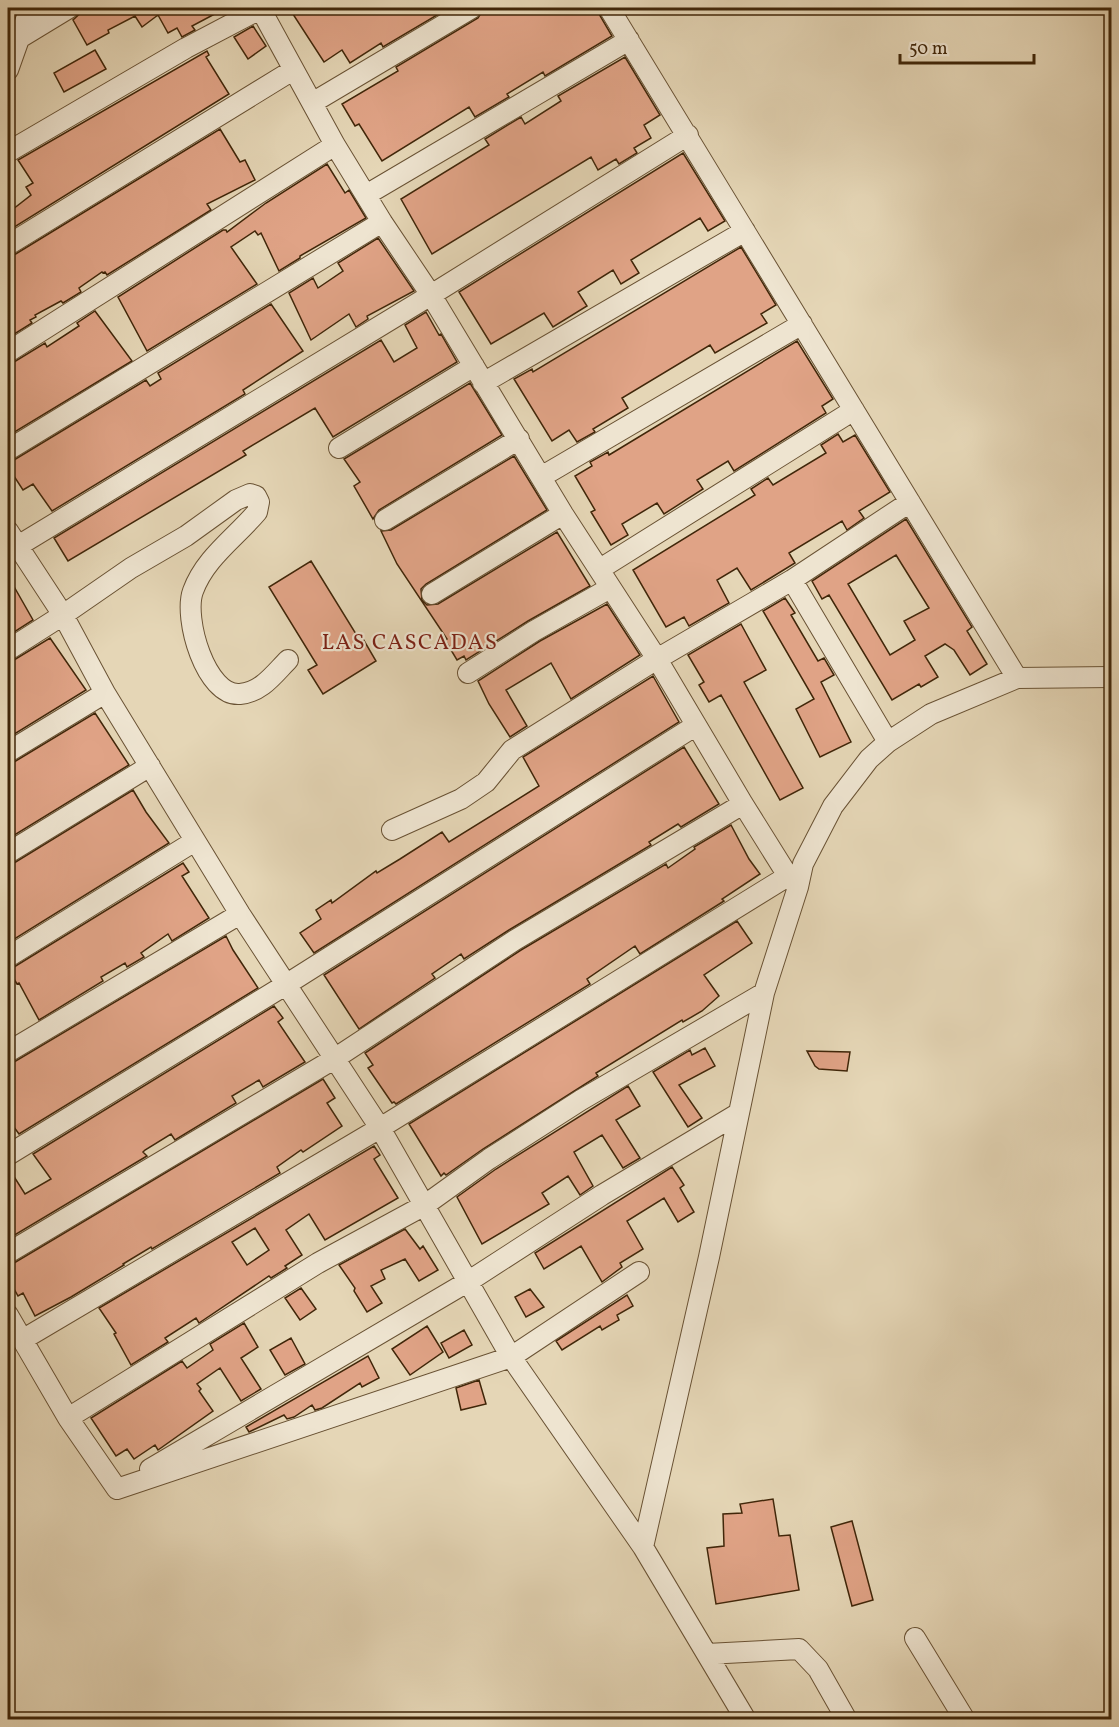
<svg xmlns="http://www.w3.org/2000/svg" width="1119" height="1727" viewBox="0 0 1119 1727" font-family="Vollkorn,serif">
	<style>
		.building { fill: #e0a386; stroke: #402609; stroke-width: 1.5; fill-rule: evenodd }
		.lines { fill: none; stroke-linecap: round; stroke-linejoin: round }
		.street-casing { stroke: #695234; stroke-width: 22 }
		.street { stroke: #eee4d0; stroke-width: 20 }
		.labels { text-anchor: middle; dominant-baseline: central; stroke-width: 4.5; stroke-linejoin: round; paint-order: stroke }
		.neighbourhood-label { font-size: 22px; letter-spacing: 1.5px; fill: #7a1f14; stroke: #eee4d0 }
	</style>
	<rect width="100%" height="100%" fill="#e5d6b6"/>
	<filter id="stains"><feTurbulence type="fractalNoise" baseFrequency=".00333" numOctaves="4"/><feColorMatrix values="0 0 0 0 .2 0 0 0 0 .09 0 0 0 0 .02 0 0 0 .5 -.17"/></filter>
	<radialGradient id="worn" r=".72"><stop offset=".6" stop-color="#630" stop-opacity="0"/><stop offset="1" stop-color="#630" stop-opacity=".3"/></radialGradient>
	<!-- building -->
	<path class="building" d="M86,8H226L192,26L195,30L182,37L177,28L168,33L158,15L142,27L135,16L108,30L109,33L87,45L73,20Z
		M289,8H449L383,47L381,43L350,63L342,50L324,62Z
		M484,8H597L599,14L612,36L545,76L543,72L507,94L509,97L475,117L469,107L382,161L359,124L355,126L342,104L398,71L396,67L478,18Z
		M253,26L266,46L248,59L234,37Z
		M95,50L106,69L64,92L54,73Z
		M207,51L209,55L206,57L229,94L8,231V213L31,195L26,187L33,183L18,160Z
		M625,57L660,115L644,125L651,138L634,148L637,153L619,164L616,159L598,170L591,157L432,254L401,199L489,145L485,139L521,117L525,124L561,101L558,96Z
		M220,129L240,162L245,160L255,180L207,204L211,210L107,275L105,272L103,273L102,272L79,288L81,292L63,303L61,301L35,315L36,317L30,320L32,323L8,338V257L14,255Z
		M683,153L725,221L708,231L700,218L631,260L639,273L621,284L613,270L578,292L587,306L553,327L544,313L491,344L459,292Z
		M327,164L345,193L349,190L366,218L300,256V258L279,271L261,233L258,235L255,231L231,247L257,284L147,351L118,297L223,230H226L227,232L266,203Z
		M378,238L414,291L367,316L368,319L356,327L349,314L311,340L289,293L313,278L318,288L343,271L338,263Z
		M741,247L776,305L761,314L767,323L715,353L710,345L622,398L628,408L593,429L595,432L577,442L569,430L552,441L514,379L532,369L533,372Z
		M271,304L303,351L243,390L245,394L52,511L33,484L23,490L8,467V462L14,460L146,380L150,386L161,379L158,373Z
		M95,311L132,361L8,436V364L14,362L45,343L47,347L79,326L77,323Z
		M426,312L439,335L441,334L457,362L333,437L315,408L243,451L246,455L68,561L54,538L381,340L394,362L417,348L405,325Z
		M797,341L833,399L822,406L826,413L734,471L728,461L697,480L703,489L664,514L657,503L622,524L628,535L611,545L591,512L595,510L575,476L592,466L590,462L608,452L609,455Z
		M470,383L502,435L379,510L373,519L354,486L360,482L344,459Z
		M838,434L843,442L855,435L890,492L859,511L864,518L847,530L842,521L789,553L795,563L751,590L737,568L717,580L729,603L689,626L684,617L666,627L633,570L755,495L751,489L768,478L773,485L826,453L821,445Z
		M514,456L547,510L426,584L421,589L422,600L427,605L438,604L557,532L590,586L528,621L466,660L464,656L457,660L445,640L447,639L397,564L381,531L391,530Z
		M906,519L972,627L967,631L987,664L970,675L954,650L945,644L925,656L938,677L921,687L919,684L892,700L829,595L822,599L812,581ZM896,555L929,608L904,621L915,640L890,655L848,584Z
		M311,561L359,639L362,637L376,661L323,694L308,670L317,665L269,587Z
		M8,576L33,620L8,636Z
		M785,598L795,613L791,615L818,661L824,658L834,675L821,682L851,742L820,757L796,709L814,699L763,611Z
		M607,604L640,655L571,699L551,663L506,690L527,726L510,737L489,704L478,681L540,641Z
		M741,624L766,670L744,682L803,788L780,800L721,695L709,702L699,685L704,682L688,655Z
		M50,638L86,690L8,738V662L14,660Z
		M653,676L679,722L314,953L300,933L321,919L316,910L331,900L332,903L376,871L377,873L400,859L442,832L449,842L539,786L523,757Z
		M95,713L129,765L8,839V764L14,762Z
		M684,747L719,804L681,827L678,824L649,842L651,845L509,930L464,959L461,954L432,974L435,978L359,1029L324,975Z
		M133,790L146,812L169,843L8,943V865L14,863Z
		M731,825L749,859L760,874L722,899L724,901L640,954L635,946L587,979L590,984L396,1104L394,1102L392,1103L368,1068L373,1065L365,1053L521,950L666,864L668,868L695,849L694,847Z
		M183,863L189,872L182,876L209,918L172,941L168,934L141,953L144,957L127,967L125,963L101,977L103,981L39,1020L19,983L17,984L8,969L14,967Z
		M737,921L752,943L704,975L719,996L702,1011L683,1022L682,1020L596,1073L598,1076L483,1149L446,1175L444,1173L441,1176L409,1124Z
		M226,936L233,950L258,988L19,1134L8,1119V1064L14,1062Z
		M274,1006L283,1018L278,1022L305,1062L263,1087L259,1080L232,1096L236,1103L175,1140L171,1134L145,1150L143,1152L147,1156L8,1239V1167L25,1194L51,1179L33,1154Z
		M705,1048L715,1066L679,1085L702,1118L688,1127L653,1072L690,1050L692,1055Z
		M807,1051L850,1052L847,1071L819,1069L815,1066Z
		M323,1079L335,1098L327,1103L342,1126L303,1152L301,1150L277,1167L280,1173L152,1249L151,1247L123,1264L124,1265L71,1297L35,1316L23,1293L18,1296L8,1278V1265L14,1263Z
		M628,1086L640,1106L616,1120L640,1158L623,1168L602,1135L574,1152L593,1186L580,1195L568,1176L542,1193L549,1204L482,1244L457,1197L496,1169Z
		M374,1146L380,1155L374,1159L398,1198L325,1240L309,1214L286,1230L302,1255L285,1266L287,1268L271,1278L269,1276L199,1323L196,1318L165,1338L168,1342L131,1365L114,1334L116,1333L99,1308ZM255,1228L269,1250L247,1265L232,1242Z
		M672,1167L684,1185L680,1188L694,1212L678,1222L664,1198L627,1221L643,1249L620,1263L622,1267L602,1282L581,1246L544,1269L535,1253Z
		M405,1229L420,1249L423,1246L438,1270L419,1281L405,1259L381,1270L385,1279L371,1286L382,1303L367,1312L354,1291L355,1288L339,1265Z
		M301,1288L316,1309L300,1320L285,1298Z
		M530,1289L544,1307L526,1317L515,1297Z
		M627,1295L633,1306L617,1315L619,1320L602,1330L600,1326L562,1350L556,1341Z
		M244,1323L258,1347L241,1358L261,1389L241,1401L220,1368L197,1384L201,1389L199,1391L213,1411L158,1450L155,1445L134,1459L127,1449L116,1456L91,1418L182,1361L187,1368L213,1350L210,1344Z
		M427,1326L443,1352L410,1375L392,1349Z
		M464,1330L472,1345L449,1358L441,1343Z
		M291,1338L305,1364L285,1375L270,1350Z
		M368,1356L379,1378L362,1387L360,1383L322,1408L315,1410L312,1405L294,1417L287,1419L284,1415L249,1432L246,1427Z
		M479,1380L486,1404L461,1410L456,1388Z
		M773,1499L779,1536L790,1535L799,1590L716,1604L707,1548L724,1546L723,1514L742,1513L740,1504Z
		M852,1521L873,1600L852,1606L831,1527Z"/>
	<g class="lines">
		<!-- street casing -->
		<g class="street-casing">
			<path id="street" d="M260,8L335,145L382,222L431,295L563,514L657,659L743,804L788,876L798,887
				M609,8L1017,678
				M18,39L69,8
				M8,70L30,8
				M312,103L472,8
				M8,152L186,48L262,8
				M366,195L629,40
				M8,245L293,70
				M8,352L335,145
				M483,383L745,231
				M339,448L474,366
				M8,450L382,222
				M541,477L802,324
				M385,520L519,439
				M8,531L63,615L105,693L240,914L380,1128L511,1357L643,1547L746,1720
				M8,552L431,295L688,135
				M600,569L854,410
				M792,580L888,742
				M432,594L563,514
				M8,650L63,615L131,568L186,536L236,500L250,494L256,496L259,502L257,512C235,538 205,558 193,591C183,618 206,697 240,694C262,692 274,674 288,660
				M468,673L534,631L610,588
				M8,752L105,693
				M392,830L461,799L486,782L512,750L657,659L792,580L910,502
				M8,853L150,766
				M8,957L195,841
				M8,1052L240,914
				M8,1155L287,984L695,726
				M8,1253L334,1059L515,940L743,804
				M8,1315L68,1418L117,1489L511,1357L639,1272
				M22,1340L380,1128L788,876
				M68,1418L318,1263L425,1205L489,1159L581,1100L764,993
				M150,1469L469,1281L602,1195L739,1113
				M643,1547L709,1257L764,993L798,887L803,864L833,806L869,759L888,742L931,714L1017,678L1112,677
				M915,1638L965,1720
				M707,1654L799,1649L818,1669L847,1720"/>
		</g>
		<!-- street -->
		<use href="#street" class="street"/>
	</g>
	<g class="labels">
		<!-- neighbourhood labels -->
		<g class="neighbourhood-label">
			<text x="410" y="643">LAS CASCADAS</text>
		</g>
	</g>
	<!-- margin -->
	<rect width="1119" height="1727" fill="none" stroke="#e5d6b6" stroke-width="30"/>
	<rect x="9" y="9" width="1101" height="1709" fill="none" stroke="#402609" stroke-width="3"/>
	<rect x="15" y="15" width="1089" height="1697" fill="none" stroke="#402609" stroke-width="1.5"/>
	<!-- scale -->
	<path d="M900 54v9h134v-9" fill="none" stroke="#402609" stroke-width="3"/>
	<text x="909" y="54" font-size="18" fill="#402609" stroke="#eee4d0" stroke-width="4.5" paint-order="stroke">50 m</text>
	<rect width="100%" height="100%" filter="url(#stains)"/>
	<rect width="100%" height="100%" fill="url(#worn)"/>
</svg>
